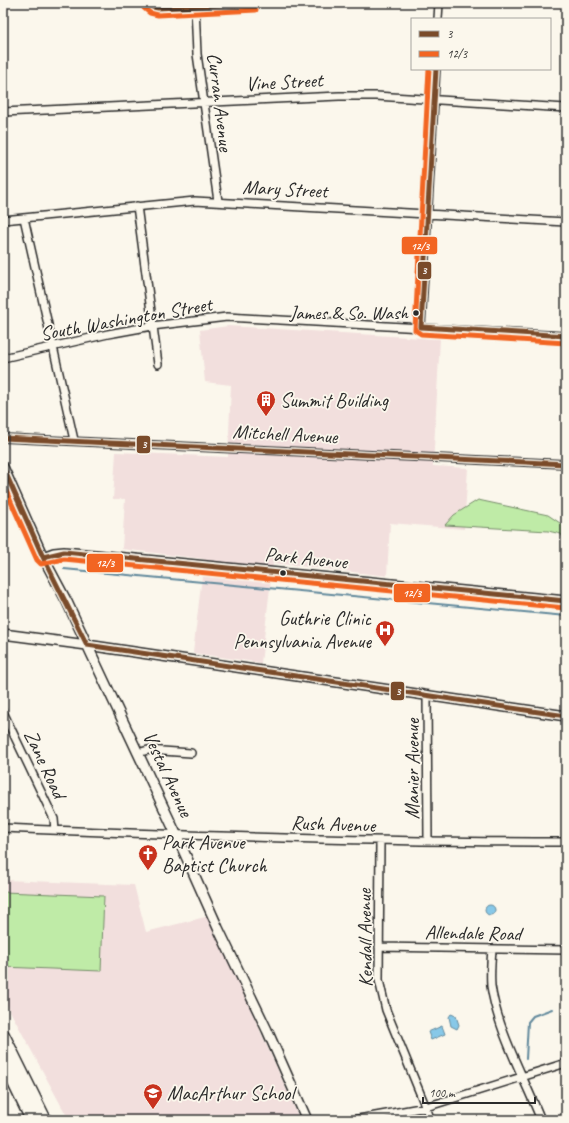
<svg xmlns="http://www.w3.org/2000/svg" width="569" height="1123" viewBox="0 0 569 1123" font-family="Caveat,sans-serif">
	<style>
		.built { fill: #f2dfdd }
		.green { fill: #bfeba7; stroke: #758b69 }
		.water { fill: #87c8e8; stroke: #62899c }
		.lines { fill: none; stroke-linecap: round; stroke-linejoin: round }
		.stream { stroke: #62899c; stroke-width: 2 }
		.minor-casing { stroke: #2b2b2b; stroke-width: 10 }
		.tertiary-casing { stroke: #2b2b2b; stroke-width: 12 }
		.primary-casing { stroke: #2b2b2b; stroke-width: 15 }
		.minor { stroke: #fbf7ec; stroke-width: 7 }
		.tertiary { stroke: #fbf7ec; stroke-width: 9 }
		.primary { stroke: #fbf7ec; stroke-width: 12 }
		.bus-1-casing { stroke: #fbf7ec; stroke-width: 8 }
		.bus-2-casing { stroke: #fbf7ec; stroke-width: 8 }
		.bus-1 { stroke: #7a4b2a; stroke-width: 5 }
		.bus-2 { stroke: #f26522; stroke-width: 5 }
		.bus-dot { fill: #2b2b2b; stroke: #fbf7ec; stroke-width: 1.5 }
		.labels { text-anchor: middle; dominant-baseline: central; stroke-width: 3.5; stroke-linejoin: round; paint-order: stroke }
		.bus-label { font-size: 19px; fill: #2b2b2b; stroke: #fbf7ec; text-anchor: end }
		.street-label { font-size: 20px; fill: #2b2b2b; stroke: #fbf7ec }
		.poi-label { font-size: 20px; fill: #2b2b2b; stroke: #fbf7ec; text-anchor: start }
		.line-badge { stroke: #fbf7ec; stroke-width: 1.5 }
		.badge-label { font-size: 11px; text-anchor: middle; font-weight: bold; fill: #fff }
	</style>
	<rect width="100%" height="100%" fill="#fbf7ec"/>
	<filter id="ink" filterUnits="userSpaceOnUse"><feTurbulence type="fractalNoise" baseFrequency=".025" numOctaves="2"/><feDisplacementMap in="SourceGraphic" scale="8" xChannelSelector="R" yChannelSelector="G"/><feConvolveMatrix kernelMatrix="1 2 1 2 8 2 1 2 1" color-interpolation-filters="sRGB"/></filter>
	<g filter="url(#ink)">
		<!-- built -->
		<path class="built" d="M228,326L440,339L433,466L468,468L464,529L390,523L387,576L273,563L261,663L193,653L204,559L122,549L125,499H113L116,452L228,457L231,385L205,382L200,330Z
			M3,880L134,885L146,932L209,916L300,1120H69L3,998Z"/>
		<!-- green -->
		<path class="green" d="M478,500L548,515L566,527V543L561,534L548,531L445,525L454,515Z
			M3,892L104,896L101,971L3,967Z"/>
		<!-- water -->
		<path class="water" d="M485 910a5 5 0 1 1 10 0a5 5 0 1 1-10 0Z
			M451,1014L456,1016L459,1025L457,1029L451,1026L449,1017Z
			M442,1026L445,1034L431,1040L428,1032Z"/>
		<g class="lines">
			<!-- stream -->
			<path class="stream" d="M64,569L566,616
				M526,1059L528,1022L533,1016L552,1009"/>
			<!-- minor casing -->
			<g class="minor-casing">
				<path id="minor" d="M149,3L153,7L158,8L256,3
					M195,6L197,54L218,201
					M438,19L439,3
					M3,112L339,96H376L566,108
					M137,206L158,364
					M24,218L74,440
					M3,220L195,201L566,222
					M421,327L436,69
					M3,358L108,334L152,326L227,317L566,336
					M3,438L566,464
					M427,696L428,841
					M3,712L54,819L55,830
					M138,753L148,750L191,753
					M3,828C191,836 378,842 566,842
					M380,841L379,980L386,1010L431,1120
					M379,947L566,950
					M492,949C491,961 490,973 491,986C498,1032 524,1077 541,1120
					M353,1120L426,1107L566,1063"/>
			</g>
			<!-- tertiary casing -->
			<g class="tertiary-casing">
				<path id="tertiary" d="M3,467L43,557L67,602L176,834L218,928L267,1030L307,1120
					M43,557L54,553L64,552L566,601
					M3,634L87,645L566,716"/>
			</g>
			<!-- primary casing -->
			<g class="primary-casing">
				<path id="primary" d="M3,1035L45,1120
					M3,1060L32,1120"/>
			</g>
			<!-- minor -->
			<use href="#minor" class="minor"/>
			<!-- tertiary -->
			<use href="#tertiary" class="tertiary"/>
			<!-- primary -->
			<use href="#primary" class="primary"/>
			<!-- bus-1 casing -->
			<g class="bus-1-casing">
				<path id="bus-1" d="M149,3L153,7L158,8L256,3
					M436,69L421,327L566,336
					M3,438L566,464
					M3,467L43,557L87,645L566,716
					M43,557L64,552L566,601"/>
			</g>
			<!-- bus-2 casing -->
			<g class="bus-2-casing">
				<path id="bus-2" d="M144,8L150,13L158,15L256,10
					M429,69L415,330L421,334L566,343
					M3,484L37,560L41,564L64,559L565,608"/>
			</g>
			<!-- bus-1 -->
			<use href="#bus-1" class="bus-1"/>
			<!-- bus-2 -->
			<use href="#bus-2" class="bus-2"/>
		</g>
	</g>
	<!-- icons -->
	<defs>
		<g id="building-pin" transform="scale(1)"><path d="M0 17L-7.5 6A9.5 9.5 0 1 1 7.5 6Z" fill="#c8321e" stroke="#fbf7ec"/><path d="M-4-6H4V6H1V3H-1V6H-4ZM-2.5-4.3h1.7v1.8h-1.7ZM.8-4.3h1.7v1.8H.8ZM-2.5-1h1.7V.8h-1.7ZM.8-1h1.7V.8H.8Z" fill="#fff"/></g>
		<g id="hospital-pin" transform="scale(1)"><path d="M0 17L-7.5 6A9.5 9.5 0 1 1 7.5 6Z" fill="#c8321e" stroke="#fbf7ec"/><path d="M-5-5h3v3.5h4V-5h3V5h-3V1.5h-4V5h-3Z" fill="#fff"/></g>
		<g id="church-pin" transform="scale(1)"><path d="M0 17L-7.5 6A9.5 9.5 0 1 1 7.5 6Z" fill="#c8321e" stroke="#fbf7ec"/><path d="M-1.2-6h2.4v3.5h3.3v2.4h-3.3V6h-2.4V-.1h-3.3v-2.4h3.3Z" fill="#fff"/></g>
		<g id="school-pin" transform="scale(1)"><path d="M0 17L-7.5 6A9.5 9.5 0 1 1 7.5 6Z" fill="#c8321e" stroke="#fbf7ec"/><path d="M0-5L7-2L0 1L-7-2ZM-4 1L0 2.5L4 1V4Q0 6-4 4Z" fill="#fff"/></g>
	</defs>
	<g fill-rule="evenodd">
		<use href="#building-pin" x="266" y="400"/>
		<use href="#hospital-pin" x="385" y="630"/>
		<use href="#church-pin" x="148" y="854"/>
		<use href="#school-pin" x="153" y="1093"/>
	</g>
	<!-- markers -->
	<g class="bus-dot">
		<circle cx="416" cy="313" r="3.5"/>
		<circle cx="283" cy="573" r="3.5"/>
	</g>
	<g class="labels">
		<!-- bus labels -->
		<g class="bus-label">
			<text x="408" y="313">James &amp; So. Wash</text>
		</g>
		<!-- street labels -->
		<g class="street-label">
			<text transform="translate(284 82) rotate(-3)">Vine Street</text>
			<text transform="translate(220 102) rotate(83)">Curran Avenue</text>
			<text transform="translate(285 189) rotate(3)">Mary Street</text>
			<text transform="translate(126 319) rotate(-10)">South Washington Street</text>
			<text transform="translate(285 434) rotate(3)">Mitchell Avenue</text>
			<text transform="translate(306 558) rotate(6)">Park Avenue</text>
			<text transform="translate(45 764) rotate(65)">Zane Road</text>
			<text transform="translate(412 769) rotate(-90)">Manier Avenue</text>
			<text transform="translate(168 774) rotate(65)">Vestal Avenue</text>
			<text transform="translate(333 824) rotate(2)">Rush Avenue</text>
			<text transform="translate(473 933) rotate(1)">Allendale Road</text>
			<text transform="translate(365 938) rotate(-91)">Kendall Avenue</text>
		</g>
		<!-- poi labels -->
		<g class="poi-label">
			<text x="280" y="400">Summit Building</text>
			<text x="371" y="618" text-anchor="end">Guthrie Clinic<tspan x="371" dy="23">Pennsylvania Avenue</tspan></text>
			<text x="162" y="842">Park Avenue<tspan x="162" dy="23">Baptist Church</tspan></text>
			<text x="167" y="1093">MacArthur School</text>
		</g>
	</g>
	<g class="line-badge">
		<rect x="401" y="236" width="37" height="19" rx="4" fill="#f26522"/>
		<rect x="417" y="261" width="15" height="19" rx="4" fill="#7a4b2a"/>
		<rect x="136" y="435" width="15" height="19" rx="4" fill="#7a4b2a"/>
		<rect x="86" y="553" width="38" height="20" rx="4" fill="#f26522"/>
		<rect x="393" y="583" width="38" height="20" rx="4" fill="#f26522"/>
		<rect x="390" y="681" width="15" height="20" rx="4" fill="#7a4b2a"/>
	</g>
	<g class="badge-label">
		<text x="420" y="250">12/3</text>
		<text x="424" y="274">3</text>
		<text x="144" y="448">3</text>
		<text x="105" y="567">12/3</text>
		<text x="412" y="597">12/3</text>
		<text x="398" y="695">3</text>
	</g>
	<!-- margin -->
	<rect width="569" height="1123" fill="none" stroke="#fbf7ec" stroke-width="16"/>
	<rect x="8" y="8" width="553" height="1107" fill="none" stroke="#2b2b2b" stroke-width="1.5" filter="url(#ink)"/>
	<!-- legend -->
	<rect x="411" y="18" width="140" height="52" fill="#fbf7ec" stroke="#a8a59f"/>
	<rect x="419" y="31" width="20" height="6" fill="#7a4b2a" stroke="#a8a59f"/>
	<text x="447" y="38" font-size="12" fill="#2b2b2b">3</text>
	<rect x="419" y="51" width="20" height="6" fill="#f26522" stroke="#a8a59f"/>
	<text x="447" y="58" font-size="12" fill="#2b2b2b">12/3</text>
	<!-- scale -->
	<path d="M423 1097v6h112v-6" fill="none" stroke="#2b2b2b" stroke-width="2"/>
	<text x="429" y="1097" font-size="12" fill="#2b2b2b" stroke="#fbf7ec" stroke-width="3" paint-order="stroke">100 m</text>
</svg>
